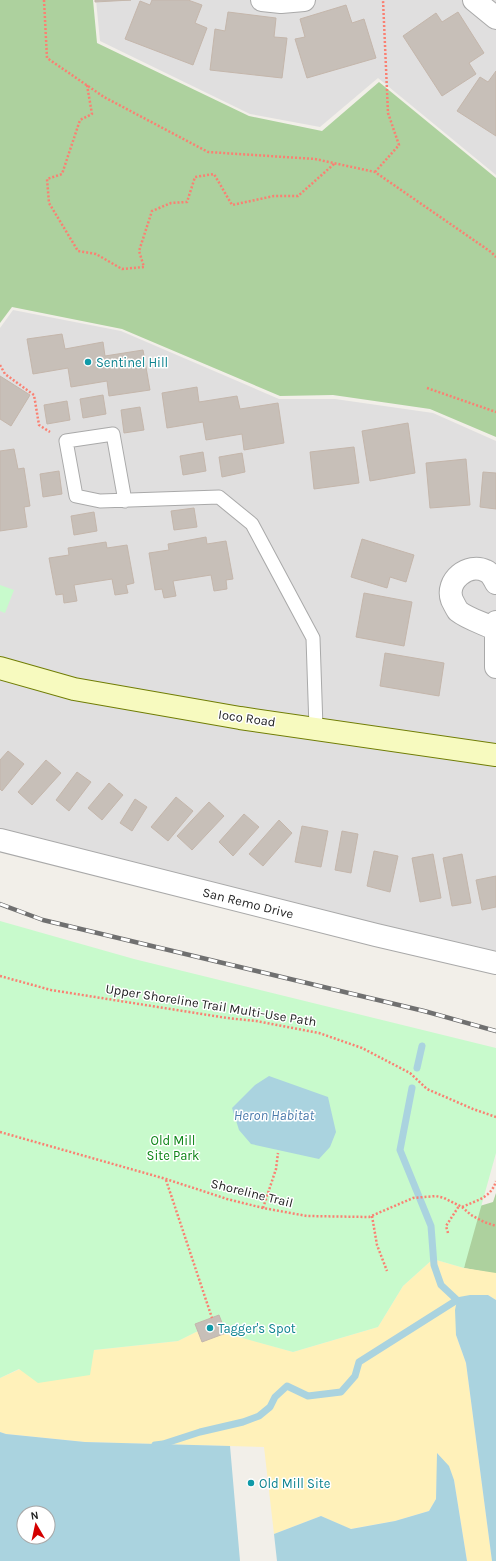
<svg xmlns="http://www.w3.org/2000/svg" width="496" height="1561" viewBox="0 0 496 1561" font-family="Karla,sans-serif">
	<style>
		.residential { fill: #e0dfdf }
		.forest { fill: #add19e }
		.sand { fill: #fff1ba }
		.park { fill: #c8facc }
		.water { fill: #aad3df; fill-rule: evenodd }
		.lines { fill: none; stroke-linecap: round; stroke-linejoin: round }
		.stream { stroke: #aad3df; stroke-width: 7 }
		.building { fill: #c7bfb8; stroke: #c4b6ab }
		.lane-casing { stroke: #a9a9a9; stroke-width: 15 }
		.street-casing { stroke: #a9a9a9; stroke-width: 24 }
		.secondary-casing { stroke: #707d05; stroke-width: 24 }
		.path { stroke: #fa8072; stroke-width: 2.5; stroke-dasharray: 2 2; stroke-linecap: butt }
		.lane { stroke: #fff; stroke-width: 13 }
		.street { stroke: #fff; stroke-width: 22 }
		.secondary { stroke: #f7fabf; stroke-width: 22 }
		.rail-casing { stroke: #707070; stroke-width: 4.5 }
		.rail { stroke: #fff; stroke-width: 3; stroke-dasharray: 9; stroke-linecap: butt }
		.culture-dot { fill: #0f9aa8; stroke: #fff; stroke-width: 1.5 }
		.labels { text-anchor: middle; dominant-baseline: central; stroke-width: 3; stroke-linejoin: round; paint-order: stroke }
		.culture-label { font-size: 13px; fill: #0d838f; stroke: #fff; text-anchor: start }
		.street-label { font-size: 13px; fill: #222; stroke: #fff }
		.park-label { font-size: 13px; fill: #0c8416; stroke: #fff }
		.water-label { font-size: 14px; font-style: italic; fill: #4a7aab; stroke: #fff }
	</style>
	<rect width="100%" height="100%" fill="#f2efe9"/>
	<!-- residential -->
	<path class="residential" d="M96,0H496V175L378,78L320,127L250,114L100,41Z
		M13,310L121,331L279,399H335L433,413L496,441V951L322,916L0,835V328Z"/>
	<!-- forest -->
	<path class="forest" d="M0,0H93L97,43L249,116L322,131L379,82L496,178V437L430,409L333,395L280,396L122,329L12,307L0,323Z
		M496,1193V1274L464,1268L469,1219L473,1208L493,1202Z"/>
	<!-- sand -->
	<path class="sand" d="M433,1259L464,1268L496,1273V1300L488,1295L456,1335L466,1363L492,1561H467L454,1480L438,1453L436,1499L429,1511L395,1521L350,1529L321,1516L274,1534L264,1447L85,1442L6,1434L0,1432V1378L20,1369L94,1350L178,1341L198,1331L202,1342L226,1333L293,1352L378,1327L403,1286Z"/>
	<!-- park -->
	<path class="park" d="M0,585L14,590L5,613L0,611Z
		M0,921L134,959L496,1048V1153L464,1268L433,1259L403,1286L378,1327L293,1352L235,1336L226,1333L219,1315L195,1324L198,1331L178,1341L94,1350L90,1375L38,1383L19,1369L0,1378Z"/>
	<!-- water -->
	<path class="water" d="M269,1076L328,1097L336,1132L330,1147L319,1159L251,1144L239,1130L232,1108L255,1085Z
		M470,1295H488L496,1300V1561H492L466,1363L456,1335L455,1310L457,1300L459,1297Z
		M0,1432L6,1434L85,1442L230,1446L240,1561H0ZM24,1513H48V1537H24Z
		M437,1453L449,1466L454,1480L467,1561H277L274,1534L321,1516L351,1529L395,1521L429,1511L436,1499Z"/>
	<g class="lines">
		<!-- stream -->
		<path class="stream" d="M417,1068L422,1046
			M155,1445L163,1444L200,1432L243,1422L259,1416L270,1407L275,1397L287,1386L308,1396L341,1392L355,1376L359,1362L457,1300L441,1285L434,1265L431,1226L400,1150L412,1088"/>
	</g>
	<!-- building -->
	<path class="building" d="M95,0H131L95,2Z
		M152,0H188L202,5L195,23L207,28L193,65L125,39L140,1L150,5Z
		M346,5L352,23L364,19L376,58L307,78L295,39L305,37L300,19Z
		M228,12L276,18L274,37L287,38L282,78L210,70L215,29L225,31Z
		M458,12L484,53L469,63L476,74L442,96L403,36L436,13L442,22Z
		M496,71V136L457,111L480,77L488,82Z
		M62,334L65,349L103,342L105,356L143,350L150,390L109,396L107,381L71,387L68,368L33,374L27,339Z
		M0,376L30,395L11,426L0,419Z
		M197,387L199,402L237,396L240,409L278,403L284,443L244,450L242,434L206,440L203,422L167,428L162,393Z
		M103,395L106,414L83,418L80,399Z
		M67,401L70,420L47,424L44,405Z
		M140,407L144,430L124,433L121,410Z
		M408,423L415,473L370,481L362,431Z
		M354,447L359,483L314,489L310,452Z
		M14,449L18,469L24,468L30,506L24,507L27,527L0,531V451Z
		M203,452L206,471L183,475L180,456Z
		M242,453L245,472L222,477L219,457Z
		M466,459L470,505L430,508L426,463Z
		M59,471L62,494L43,497L40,474Z
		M483,472L496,473V509L480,507Z
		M194,508L197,527L174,530L171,511Z
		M94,512L97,531L74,535L71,516Z
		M206,537L207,544L226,541L233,579L226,580L227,589L214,591L211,575L173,581L176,596L164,598L162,589L155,590L149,553L169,550L168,544Z
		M362,539L414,555L406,582L390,577L387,588L351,577Z
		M106,542L107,548L127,545L134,583L126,585L128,593L115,595L112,579L74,585L77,601L64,603L63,594L56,595L49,558L69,555L68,548Z
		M364,593L412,602L404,646L356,637Z
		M385,653L444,663L439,696L380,686Z
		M8,751L24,764L2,791L0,789V760Z
		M46,760L61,773L32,805L18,792Z
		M77,772L91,782L69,811L56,800Z
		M109,783L123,795L102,820L88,808Z
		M176,797L193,811L168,841L151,827Z
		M135,799L147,807L132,831L120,823Z
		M209,802L224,816L192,850L177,836Z
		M244,814L259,827L233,856L219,842Z
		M279,820L292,833L263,866L249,854Z
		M302,826L328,831L321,867L295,862Z
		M342,831L358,834L351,873L335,870Z
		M374,851L398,856L390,892L367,886Z
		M433,854L441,898L420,902L412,858Z
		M462,854L471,903L452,906L443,858Z
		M496,876V907L482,910L476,880Z
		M219,1315L226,1333L202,1342L195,1324Z"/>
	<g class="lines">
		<!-- lane casing -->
		<g class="lane-casing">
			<path id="lane" d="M125,501L113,434L66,441L76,496L100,501L219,497L252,524L313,638L316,728"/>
		</g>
		<!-- street casing -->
		<g class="street-casing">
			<path id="street" d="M262,0L281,2L304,0
				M474,0L496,18
				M496,622V667
				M495,629C483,623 468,619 458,611C456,608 454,604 452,600C445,581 468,562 486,571C491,573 494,579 496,583
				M0,840L376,935L496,963"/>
		</g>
		<!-- secondary casing -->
		<g class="secondary-casing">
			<path id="secondary" d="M0,668L74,689L240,718L496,755"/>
		</g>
		<!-- path -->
		<path class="path" d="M44,0L47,58L104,97L208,152L315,159L375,172L491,252L496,257
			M87,85L92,114L80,120L62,174L47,179L49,203L78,251L96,254L122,269L144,267L139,251L152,211L171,203L187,202L195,177L214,174L232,205L274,196H298L334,164
			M375,172L399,145L388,113L383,0
			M0,365L5,374L34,395L39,425L50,432
			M427,388L496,412
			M0,976L51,990L227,1018L256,1021L319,1033L362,1048L410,1073L427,1089L473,1109L496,1117
			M0,1132L166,1179L227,1199L263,1208L307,1216L369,1217L413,1198L436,1196L444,1198L462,1207L471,1215L484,1222L496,1226
			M166,1180L212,1318
			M462,1207C477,1200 491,1198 496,1181
			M263,1208L276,1169L278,1153
			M372,1216L377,1245L387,1271
			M448,1233L446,1226L459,1206"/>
		<!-- lane -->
		<use href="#lane" class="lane"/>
		<!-- street -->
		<use href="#street" class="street"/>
		<!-- secondary -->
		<use href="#secondary" class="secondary"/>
		<!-- rail casing -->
		<g class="rail-casing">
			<path id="rail" d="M0,904L43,920L424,1011L496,1031"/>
		</g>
		<!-- rail -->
		<use href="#rail" class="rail"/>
	</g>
	<!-- markers -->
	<g class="culture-dot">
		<circle cx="88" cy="362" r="4"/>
		<circle cx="210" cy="1328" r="4"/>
		<circle cx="251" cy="1483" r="4"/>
	</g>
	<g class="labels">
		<!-- culture labels -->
		<g class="culture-label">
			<text x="96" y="362">Sentinel Hill</text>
			<text x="218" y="1328">Tagger's Spot</text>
			<text x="259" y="1483">Old Mill Site</text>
		</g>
		<!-- street labels -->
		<g class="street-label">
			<text transform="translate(247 718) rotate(8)">Ioco Road</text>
			<text transform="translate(248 903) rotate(14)">San Remo Drive</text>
			<text transform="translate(211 1005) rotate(9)">Upper Shoreline Trail Multi-Use Path</text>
			<text transform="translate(252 1193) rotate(14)">Shoreline Trail</text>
		</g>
		<!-- park labels -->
		<g class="park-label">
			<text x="173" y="1140">Old Mill<tspan x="173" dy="15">Site Park</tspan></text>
		</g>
		<!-- water labels -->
		<g class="water-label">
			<text x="274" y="1115">Heron Habitat</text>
		</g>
	</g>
	<!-- north arrow -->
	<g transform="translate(36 1525) rotate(351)"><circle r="19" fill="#ffffff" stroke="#a7a7a7"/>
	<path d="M0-3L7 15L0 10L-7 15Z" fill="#d40000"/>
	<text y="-6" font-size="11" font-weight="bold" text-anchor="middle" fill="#222222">N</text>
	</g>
</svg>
